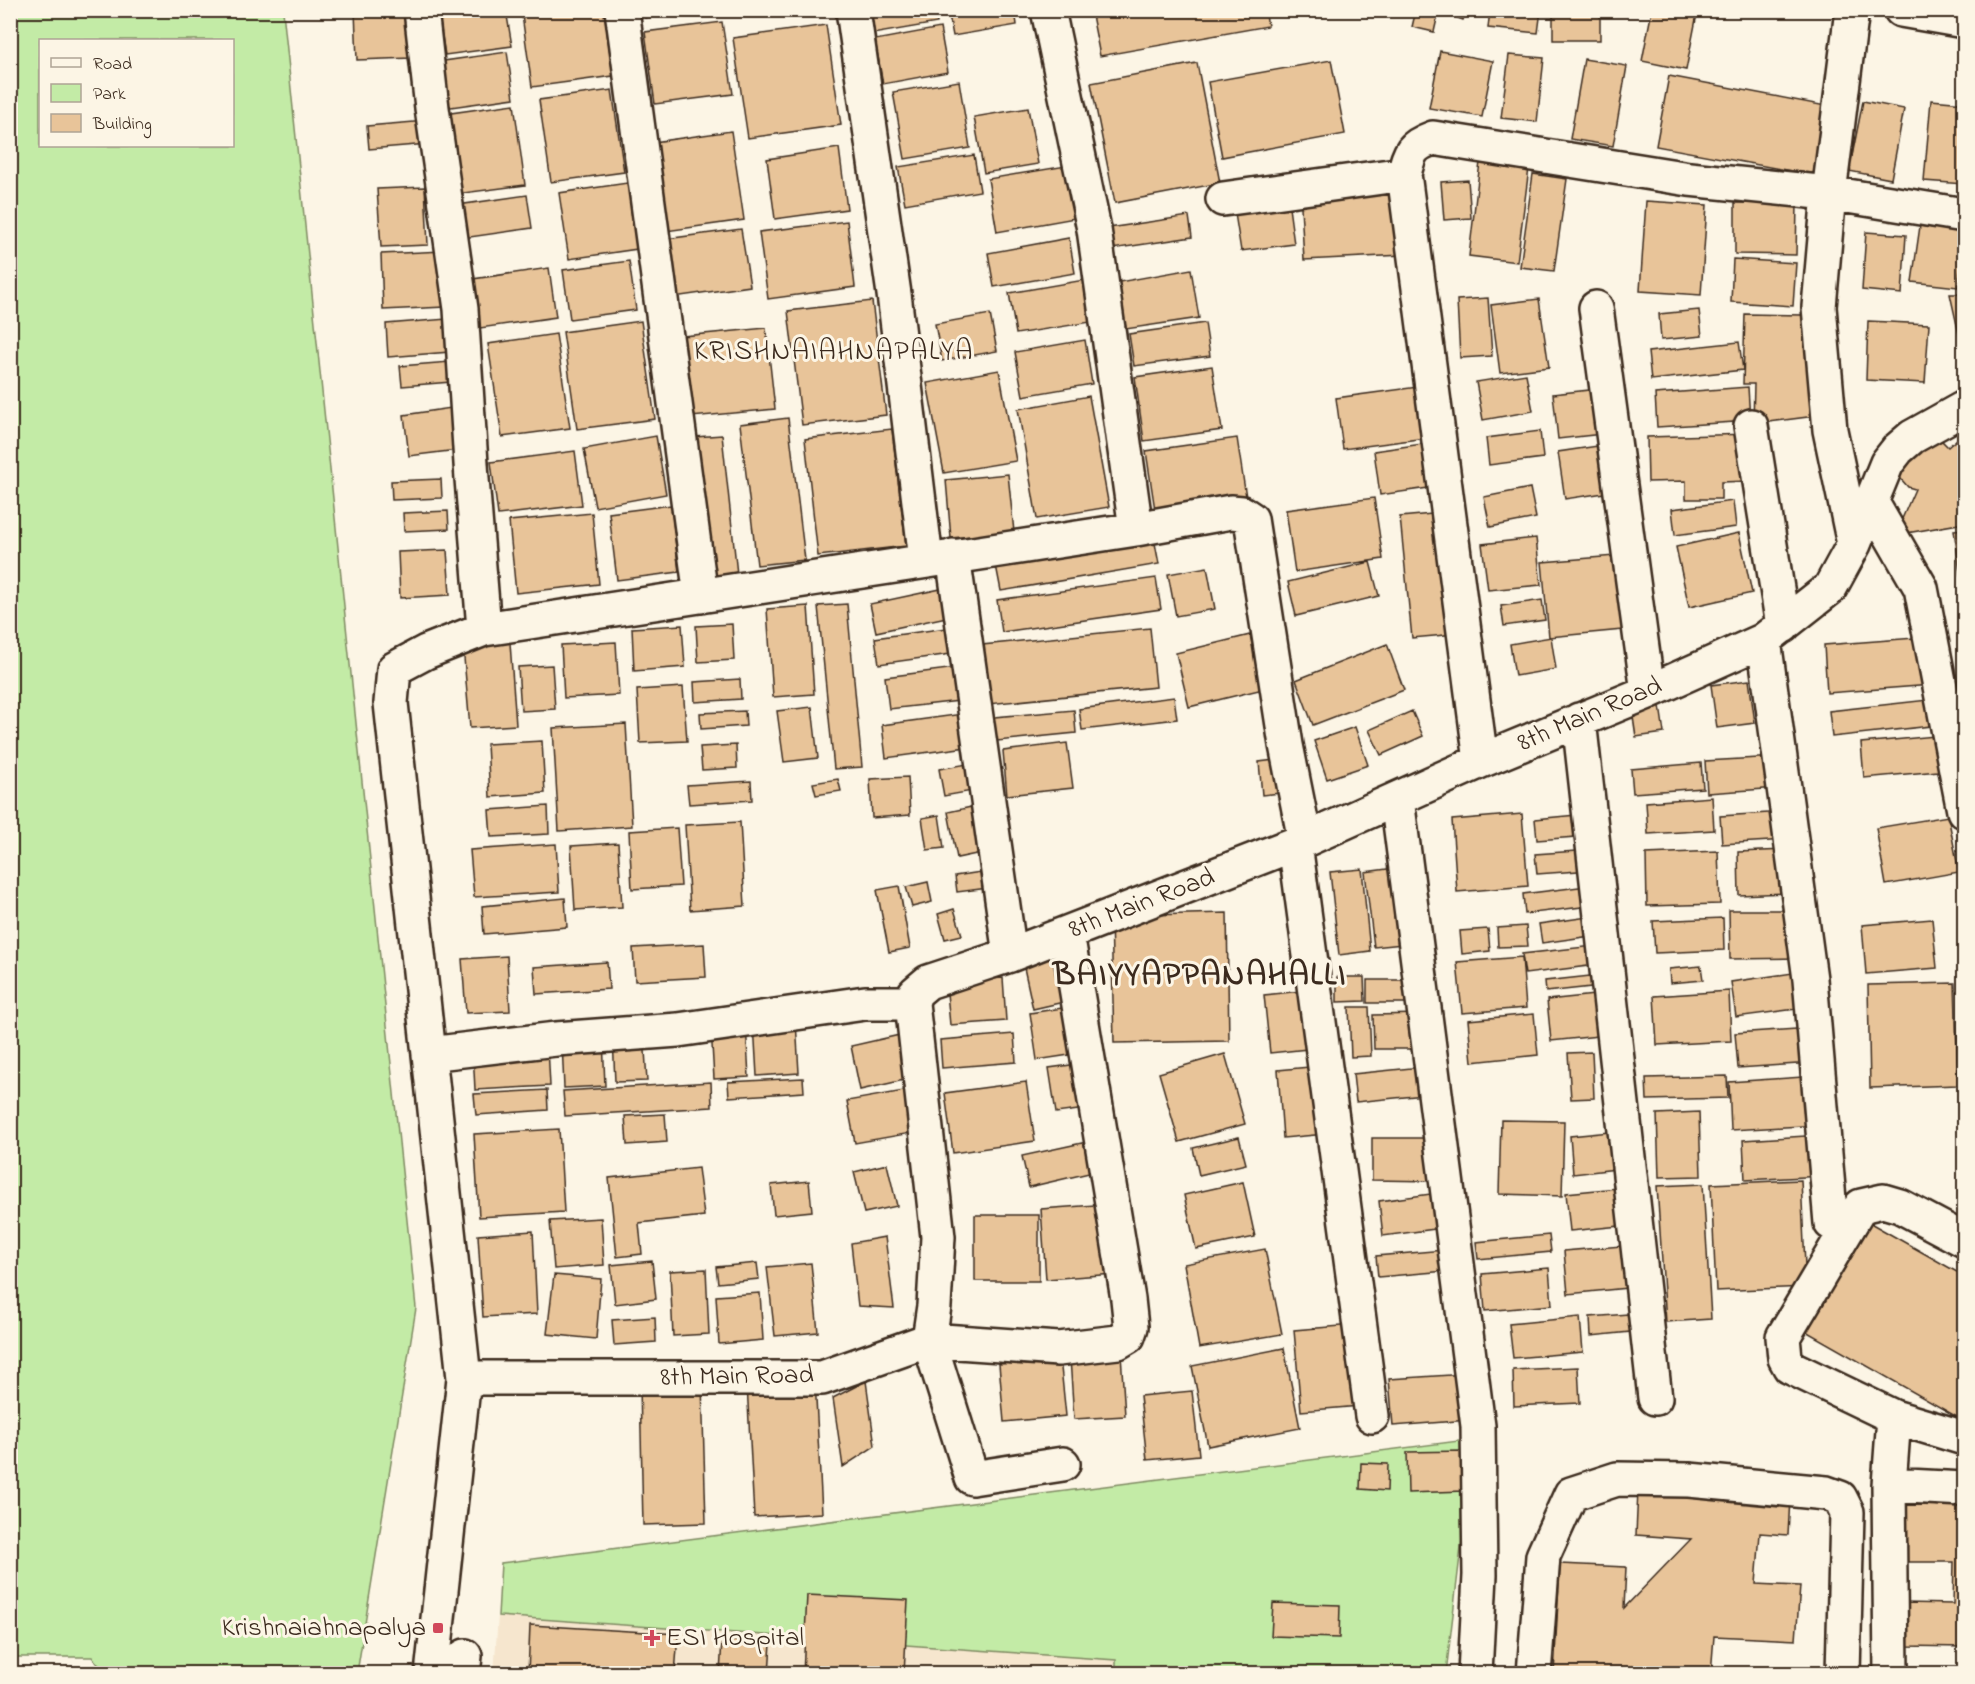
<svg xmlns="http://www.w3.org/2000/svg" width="1975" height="1684" viewBox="0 0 1975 1684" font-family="'Indie Flower',sans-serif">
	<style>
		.built { fill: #f6e6ce }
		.green { fill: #c3eba6; stroke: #7f8a62; stroke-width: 1.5; fill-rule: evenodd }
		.building { fill: #e8c499; stroke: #3b2a1e; stroke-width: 1.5 }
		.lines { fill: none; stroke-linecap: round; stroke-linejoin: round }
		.minor-casing { stroke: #3b2a1e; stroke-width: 38 }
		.minor { stroke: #fcf5e5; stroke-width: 33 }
		.poi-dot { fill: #d1495b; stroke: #fcf5e5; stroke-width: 2 }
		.labels { text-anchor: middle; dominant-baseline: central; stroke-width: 6; stroke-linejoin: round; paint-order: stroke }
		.street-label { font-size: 27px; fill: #3b2a1e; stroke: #fcf5e5 }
		.poi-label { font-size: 27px; fill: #3b2a1e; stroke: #fcf5e5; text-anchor: end }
		.neighbourhood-label { font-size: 28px; letter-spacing: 1.5px; fill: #3b2a1e; stroke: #fcf5e5 }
		.district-label { font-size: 33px; font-weight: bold; letter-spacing: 1.5px; fill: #3b2a1e; stroke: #fcf5e5 }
	</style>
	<rect width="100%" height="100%" fill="#fcf5e5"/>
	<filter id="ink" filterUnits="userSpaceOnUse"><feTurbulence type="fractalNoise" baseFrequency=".0167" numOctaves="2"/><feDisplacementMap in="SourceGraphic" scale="12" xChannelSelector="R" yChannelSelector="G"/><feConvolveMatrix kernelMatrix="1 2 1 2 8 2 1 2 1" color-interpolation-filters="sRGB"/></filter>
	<g filter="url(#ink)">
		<!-- built -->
		<path class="built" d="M498,1616L1117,1660L1116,1674H494Z"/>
		<!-- green -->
		<path class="green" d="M11,10L283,11L416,1308L357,1673L106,1674L92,1657H11ZM40,40H232V146H40Z
			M1474,1439L1446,1673H1116V1660L498,1616L501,1563Z"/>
		<!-- building -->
		<path class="building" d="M410,10L411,58L357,60L355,11Z
			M438,10H506L512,46L445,55Z
			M552,10H604L613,76L532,87L522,15Z
			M644,10H698L645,18Z
			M863,10H935L937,23L867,35Z
			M948,10H1015L1017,25L953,36Z
			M1091,10H1265L1268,26L1100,56Z
			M1416,10H1439L1434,32L1412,27Z
			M1452,10H1466L1463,20L1450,15Z
			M1490,10H1541L1538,33L1488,28Z
			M1553,10H1600V40H1553Z
			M1652,10H1678L1697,14L1686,70L1642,61Z
			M722,22L733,94L655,104L645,32Z
			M826,25L841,125L748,138L733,38Z
			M940,28L948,72L883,84L875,40Z
			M1440,51L1493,61L1482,117L1429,108Z
			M507,52L514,98L437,109L430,63Z
			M1509,55L1544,58L1537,122L1501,118Z
			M1584,59L1627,66L1613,146L1570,139Z
			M1331,60L1345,134L1222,157L1208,82Z
			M1197,63L1220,183L1115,203L1091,83Z
			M1669,76L1826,106L1813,175L1656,146Z
			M959,81L970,148L905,159L893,92Z
			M612,90L624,172L551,182L539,100Z
			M1931,100L1964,103V184L1924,181Z
			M1863,101L1904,109L1891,179L1849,171Z
			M514,104L525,185L456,194L444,114Z
			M1028,108L1038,164L984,173L974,117Z
			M426,121L428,144L369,149L367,126Z
			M731,131L744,220L666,231L654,142Z
			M839,148L847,209L775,219L767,159Z
			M974,155L980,191L905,204L898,167Z
			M1480,162L1529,168L1517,262L1469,256Z
			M1066,166L1075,218L997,232L988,179Z
			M1533,174L1567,179L1554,271L1520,267Z
			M1468,180L1471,218L1444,220L1441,182Z
			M634,182L644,248L569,259L559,193Z
			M1400,185L1403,255L1304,260L1300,189Z
			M425,187L428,245L381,247L377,189Z
			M1287,193L1294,244L1241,251L1233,201Z
			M527,195L532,228L463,238L458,205Z
			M1646,201L1707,205L1701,295L1640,291Z
			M1735,203H1797L1796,255L1735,254Z
			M1189,216L1192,237L1112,249L1109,228Z
			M847,221L855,287L768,299L759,232Z
			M1920,226L1964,232L1958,287L1912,282Z
			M741,229L750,286L674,297L666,239Z
			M1866,232L1906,235L1902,294L1862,290Z
			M1069,238L1075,273L994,287L988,253Z
			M443,251L445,307L383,310L381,254Z
			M1733,259L1796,263L1793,306L1731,302Z
			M629,261L636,310L570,319L563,270Z
			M549,268L556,317L480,328L473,279Z
			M1191,269L1199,318L1126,329L1119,282Z
			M1084,280L1091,322L1016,334L1009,293Z
			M1950,294H1964L1963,376V352Z
			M1488,298L1492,356L1460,358L1457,300Z
			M1539,299L1549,367L1500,373L1491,305Z
			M872,301L886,415L802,425L788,311Z
			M1699,310L1702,336L1661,340L1659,314Z
			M990,314L997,351L942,361L935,324Z
			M1745,314L1803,315L1823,415L1753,424L1754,384H1743Z
			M447,319L450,352L388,357L386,324Z
			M641,321L655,419L577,429L563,332Z
			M1868,321L1929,324L1925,383L1866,380Z
			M1205,323L1210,356L1134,366L1129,334Z
			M766,328L775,409L691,417L683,336Z
			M556,334L570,428L502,437L488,344Z
			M1085,340L1092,384L1023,396L1015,352Z
			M1739,342L1743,370L1651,380L1648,352Z
			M450,362L451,382L402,386L400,366Z
			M1212,366L1222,430L1144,441L1135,377Z
			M999,370L1016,461L944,473L927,383Z
			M1526,374L1533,411L1483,420L1476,382Z
			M1425,386L1433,437L1343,449L1336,398Z
			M1748,387L1750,421L1657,427L1655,394Z
			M1607,388L1611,433L1558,439L1553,394Z
			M1089,396L1109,507L1037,519L1018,409Z
			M451,408L457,450L409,456L404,415Z
			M788,418L805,560L757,565L740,424Z
			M892,429L906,546L818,556L805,439Z
			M1540,431L1543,458L1489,465L1486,438Z
			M1964,433V523L1895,535L1915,489L1908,487L1901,479L1897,468L1932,437L1942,441L1948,447Z
			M1749,434L1750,481L1721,482V499H1686V481L1648,482L1647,437Z
			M722,435L737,574L710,576L695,437Z
			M656,436L666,494L595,507L584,449Z
			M1237,438L1246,497L1155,510L1146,451Z
			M1436,442L1442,486L1380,495L1374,451Z
			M1611,444L1617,491L1565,499L1558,452Z
			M575,451L582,505L498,515L491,462Z
			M1008,474L1014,532L951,538L946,480Z
			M441,479L442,498L392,500L391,481Z
			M1530,488L1536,518L1490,527L1484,497Z
			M1374,498L1383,559L1295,572L1286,510Z
			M1733,501L1736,527L1675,535L1672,509Z
			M671,505L679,572L617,580L609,513Z
			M448,511L449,529L404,531L403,513Z
			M592,513L599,584L516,593L509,521Z
			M1443,513L1456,634L1412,638L1400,517Z
			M1964,529V601L1954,530Z
			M1153,533L1159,564L1001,591L995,560Z
			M1739,533L1752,593L1689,607L1676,547Z
			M1536,538L1541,585L1488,590L1482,544Z
			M447,550L450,595L400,598L398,552Z
			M1627,555L1633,629L1549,637L1542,562Z
			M1370,562L1379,596L1296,616L1288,582Z
			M1207,567L1215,609L1176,616L1168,574Z
			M1156,578L1161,609L1002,632L997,600Z
			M950,587L956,615L876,632L870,604Z
			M1542,600L1545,620L1504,626L1501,606Z
			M847,604L862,767L834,769L818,606Z
			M808,606L814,694L773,697L767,609Z
			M732,624L734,660L698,662L696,626Z
			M682,625L685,667L634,671L632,628Z
			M961,626L965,652L879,664L875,638Z
			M1150,628L1156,687L988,704L982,645Z
			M1250,635L1263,689L1189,707L1176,653Z
			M1551,637L1556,669L1515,676L1510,644Z
			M1928,637L1932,685L1827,693L1824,645Z
			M616,642L619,695L564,698L561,645Z
			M510,643L516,725L470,728L463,646Z
			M1387,644L1404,690L1313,725L1296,680Z
			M552,665L555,709L521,711L518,667Z
			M964,667L968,700L889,709L885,677Z
			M740,679L741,699L695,702L694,682Z
			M1749,680L1755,723L1717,728L1711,685Z
			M683,687L687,741L640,743L637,690Z
			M1174,697L1177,719L1082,730L1079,709Z
			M1659,699L1664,733L1636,737L1631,703Z
			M1937,699L1940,725L1832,737L1829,711Z
			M812,707L818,758L784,762L777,711Z
			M1074,710L1076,733L997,741L994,717Z
			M745,711L746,726L701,729L700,713Z
			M1412,711L1423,736L1381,755L1369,730Z
			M970,713L974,746L886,758L882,725Z
			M626,724L632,826L559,831L553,728Z
			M1355,727L1368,765L1327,779L1314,741Z
			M1946,735L1949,770L1864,778L1861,743Z
			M542,741L545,793L490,797L487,744Z
			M1067,743L1073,788L1007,795L1003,751Z
			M736,745L737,768L702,770L700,747Z
			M1777,757L1779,788L1707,793L1705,761Z
			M1284,759L1288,792L1262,795L1259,762Z
			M973,763L978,790L944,796L939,769Z
			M1701,763L1703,788L1633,793L1631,769Z
			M908,777L910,815L872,818L870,779Z
			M838,779L841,791L816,795L813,783Z
			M751,781L752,800L689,804L687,785Z
			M1712,797L1714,830L1648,834L1646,802Z
			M548,806L549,834L491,837L489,810Z
			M976,806L986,852L957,858L948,812Z
			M1785,812L1786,840L1722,844L1720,816Z
			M1522,814L1528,886L1457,892L1452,820Z
			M1587,814L1589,836L1537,840L1535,819Z
			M939,815L944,848L927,850L922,818Z
			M1948,816L1959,872L1886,885L1876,828Z
			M740,822L745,906L690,910L685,825Z
			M677,828L681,886L632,889L629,831Z
			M618,843L622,907L575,910L571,846Z
			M556,844L559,892L474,897L470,850Z
			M1591,850L1592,870L1537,874L1535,854Z
			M1786,850L1788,893L1739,895L1738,852Z
			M1718,851L1720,904L1647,906L1646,854Z
			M1402,867L1412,943L1374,947L1365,872Z
			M1362,869L1370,951L1339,955L1330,872Z
			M994,870L996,887L957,892L955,876Z
			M928,882L932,902L912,907L906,887Z
			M1595,885L1598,905L1525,914L1523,894Z
			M899,886L910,948L889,952L877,890Z
			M565,898L567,927L484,934L482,906Z
			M954,909L962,935L945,939L938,914Z
			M1729,910H1798V958L1730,959Z
			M1227,913L1229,1041L1114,1043L1111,916Z
			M1595,916L1598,935L1542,943L1539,924Z
			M1723,918L1724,950L1655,953L1653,921Z
			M1932,919L1937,968L1866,974L1862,925Z
			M1526,926L1528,946L1498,947L1497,928Z
			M1488,929L1490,951L1462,954L1460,931Z
			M704,944L706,977L635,981L633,948Z
			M1056,946L1068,1001L1033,1009L1021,954Z
			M1594,946L1596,965L1525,974L1522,954Z
			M507,956L510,1011L466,1013L462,959Z
			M1522,957L1526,1008L1462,1013L1457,962Z
			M607,962L609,989L536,994L534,967Z
			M1701,966L1703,980L1670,983L1669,969Z
			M1806,971L1811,1007L1736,1017L1731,982Z
			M1599,975L1600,986L1546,992L1545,981Z
			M1337,977H1364L1365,1001L1337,1002Z
			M1003,978L1006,1021L950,1025L946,982Z
			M1367,980H1418V1003H1367Z
			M1955,983L1958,1085L1870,1088L1868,985Z
			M1311,990L1317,1048L1270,1053L1264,995Z
			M1729,991L1731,1041L1657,1045L1654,996Z
			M1604,994L1608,1035L1551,1041L1547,1000Z
			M1075,1006L1082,1053L1037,1060L1030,1013Z
			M1349,1007H1369L1371,1056L1351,1057Z
			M1421,1014L1422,1049H1374L1373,1015Z
			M1534,1014L1538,1055L1472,1062L1468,1020Z
			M796,1021L799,1073L757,1076L754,1023Z
			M746,1024L749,1077L714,1079L711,1027Z
			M1811,1028L1813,1063L1738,1068L1735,1033Z
			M904,1034L913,1078L860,1090L851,1046Z
			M1014,1034L1016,1062L942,1068L940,1040Z
			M644,1035L647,1081L615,1082L613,1037Z
			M603,1039L605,1086L564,1088L562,1042Z
			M548,1047L550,1086L475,1090L473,1051Z
			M1592,1052L1594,1098L1571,1099L1568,1053Z
			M1225,1054L1245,1124L1179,1142L1159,1073Z
			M1085,1063L1093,1108L1056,1113L1049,1068Z
			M1320,1066L1326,1134L1283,1138L1278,1070Z
			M1421,1067L1424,1095L1356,1102L1353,1074Z
			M1727,1076L1728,1098L1647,1100L1646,1078Z
			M1817,1076L1820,1125L1731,1130L1729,1082Z
			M803,1078L804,1092L729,1097L728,1082Z
			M711,1082L712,1107L565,1116L563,1091Z
			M1026,1082L1035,1141L953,1153L945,1093Z
			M547,1090L548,1110L476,1115L474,1094Z
			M909,1090L917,1132L855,1143L847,1101Z
			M1699,1112L1701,1176L1659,1177L1657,1114Z
			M665,1114L667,1142L627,1145L625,1116Z
			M1501,1120L1564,1121L1562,1196L1499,1194Z
			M559,1129L564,1212L479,1217L474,1134Z
			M1620,1131L1625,1168L1573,1174L1570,1136Z
			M1821,1135L1823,1176L1745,1180L1743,1140Z
			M1239,1137L1246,1164L1199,1175L1193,1148Z
			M1372,1138H1435V1181L1372,1180Z
			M1096,1140L1102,1170L1029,1187L1022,1156Z
			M887,1164L897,1206L864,1213L854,1172Z
			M698,1168L704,1216L639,1223L642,1254L617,1257L609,1178Z
			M1801,1180L1806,1287L1716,1291L1711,1184Z
			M809,1181L812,1211L774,1215L771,1185Z
			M1243,1182L1255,1237L1196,1249L1184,1195Z
			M1703,1184L1711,1319L1666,1322L1657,1186Z
			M1627,1187L1630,1225L1570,1231L1566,1193Z
			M1438,1193L1442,1228L1383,1236L1379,1201Z
			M1109,1204L1115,1274L1046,1279L1041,1209Z
			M975,1215H1039V1281H975Z
			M1858,1216L1964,1276V1421L1795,1325Z
			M601,1218L604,1265L554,1269L550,1221Z
			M533,1231L537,1314L483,1317L478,1235Z
			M1549,1235L1551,1252L1478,1259L1476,1242Z
			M885,1237L894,1308L858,1306L851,1243Z
			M1633,1245L1637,1287L1568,1294L1564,1251Z
			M1265,1249L1282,1334L1199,1348L1184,1264Z
			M1444,1250L1446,1271L1378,1277L1376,1256Z
			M652,1261L656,1299L615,1304L611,1265Z
			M757,1263L759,1279L718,1283L716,1267Z
			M811,1263L818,1332L775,1336L767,1267Z
			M1549,1268L1552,1305L1485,1311L1482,1274Z
			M706,1269L709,1334L673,1336L670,1271Z
			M554,1275L601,1279L596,1339L547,1334Z
			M760,1293L763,1340L719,1344L716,1296Z
			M1628,1314L1630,1332L1591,1336L1590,1317Z
			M655,1317L656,1342L614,1345L612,1320Z
			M1580,1317L1583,1352L1513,1358L1509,1324Z
			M1353,1325L1360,1406L1301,1411L1294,1330Z
			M1284,1348L1300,1428L1208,1446L1192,1366Z
			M1121,1354L1125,1416L1074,1419L1070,1358Z
			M1060,1358L1066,1416L1004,1422L999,1364Z
			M1578,1367L1580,1403L1514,1406L1513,1370Z
			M1466,1374L1469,1420L1393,1426L1389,1379Z
			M815,1380L822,1513L754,1517L747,1384Z
			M866,1381L875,1446L843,1467L833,1398Z
			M702,1384L706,1523L643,1525L640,1385Z
			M1192,1391L1199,1455L1147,1460L1140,1396Z
			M1463,1451L1464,1491L1408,1493L1407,1452Z
			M1361,1463L1388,1464L1387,1491L1360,1489Z
			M1638,1490L1790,1498L1788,1535L1760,1533L1756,1584L1800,1586L1796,1640L1714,1636L1711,1674H1554L1560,1564L1626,1567L1624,1608L1691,1539L1636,1535Z
			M1899,1502H1964V1647L1905,1646V1603L1953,1604L1954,1562H1899Z
			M807,1595L908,1600L904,1674H803Z
			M1273,1603L1340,1605L1339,1638L1271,1636Z
			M530,1625L678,1634L675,1674H528Z
			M722,1640L771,1643L769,1674H720Z"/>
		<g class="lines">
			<!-- minor casing -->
			<g class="minor-casing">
				<path id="minor" d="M421,10L432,108L461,309L472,479L484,629
					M622,10L701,596
					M853,10L894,294L926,560
					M1048,10L1094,229L1136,529
					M1852,10L1829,193L1819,307L1830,430L1854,544
					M1901,10L1964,21
					M1223,199L1404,174
					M1596,308L1648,692
					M1751,426L1783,626
					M1872,503L1921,588L1964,811
					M953,556L1010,955
					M1764,640L1810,979L1831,1223
					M1579,720L1655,1398
					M1481,761L1404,174C1410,151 1411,146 1433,138L1689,179L1829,193L1964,215
					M1397,799L1478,1426L1480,1575L1475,1674
					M1295,844L1372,1416
					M429,1054L556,1039L678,1030L865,1003H912
					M464,1378H822L929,1340L934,1306L938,1237L912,1003L915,993L928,982L1010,955L1305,840L1481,761L1648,692L1764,640L1830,588L1854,544L1887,463L1898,449L1912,437L1964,408
					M1894,1417L1964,1438
					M1063,1464L972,1478L929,1340L1058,1349L1118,1342L1128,1336L1131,1327L1128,1299L1067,933
					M1889,1485L1894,1417L1790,1367L1785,1358L1783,1337L1861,1206L1883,1201L1900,1206L1964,1240
					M432,1674L464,1378L391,703L394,669L426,652L484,629L1136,529L1231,512L1242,513L1251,519L1286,745L1305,840
					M463,1674L465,1656
					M1534,1674L1543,1556L1571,1494L1617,1479L1689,1480L1826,1493L1840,1498L1847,1512L1843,1674
					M1891,1674L1889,1485L1964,1489"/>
			</g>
			<!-- minor -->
			<use href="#minor" class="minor"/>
		</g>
	</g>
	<!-- markers -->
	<g class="poi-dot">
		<rect x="432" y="1622" width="12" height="12" rx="3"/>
		<path d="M649 1629h6v6h6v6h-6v6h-6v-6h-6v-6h6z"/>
	</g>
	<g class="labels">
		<!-- street labels -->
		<g class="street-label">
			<text transform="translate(1590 715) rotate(-23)">8th Main Road</text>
			<text transform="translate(1142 904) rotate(-21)">8th Main Road</text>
			<text transform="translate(737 1377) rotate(-1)">8th Main Road</text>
		</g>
		<!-- poi labels -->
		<g class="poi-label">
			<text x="426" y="1628">Krishnaiahnapalya</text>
			<text x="666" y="1638" text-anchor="start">ESI Hospital</text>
		</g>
		<!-- neighbourhood labels -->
		<g class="neighbourhood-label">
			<text x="834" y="352">KRISHNAIAHNAPALYA</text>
		</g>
		<!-- district labels -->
		<g class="district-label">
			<text x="1200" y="976">BAIYYAPPANAHALLI</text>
		</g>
	</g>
	<!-- margin -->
	<rect width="1975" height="1684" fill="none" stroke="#fcf5e5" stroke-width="36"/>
	<rect x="18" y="18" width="1939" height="1648" fill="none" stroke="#3b2a1e" stroke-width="2" filter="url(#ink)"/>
	<!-- legend -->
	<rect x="39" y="39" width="195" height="108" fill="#fcf5e5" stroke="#afa495" stroke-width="1.5"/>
	<rect x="51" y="58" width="30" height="9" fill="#fcf5e5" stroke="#afa495" stroke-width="1.5"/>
	<text x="93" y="69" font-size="18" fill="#3b2a1e">Road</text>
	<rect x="51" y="84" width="30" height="18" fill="#c3eba6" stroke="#afa495" stroke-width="1.5"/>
	<text x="93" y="99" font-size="18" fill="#3b2a1e">Park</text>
	<rect x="51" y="114" width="30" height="18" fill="#e8c499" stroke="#afa495" stroke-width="1.5"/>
	<text x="93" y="129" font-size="18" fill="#3b2a1e">Building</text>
</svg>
